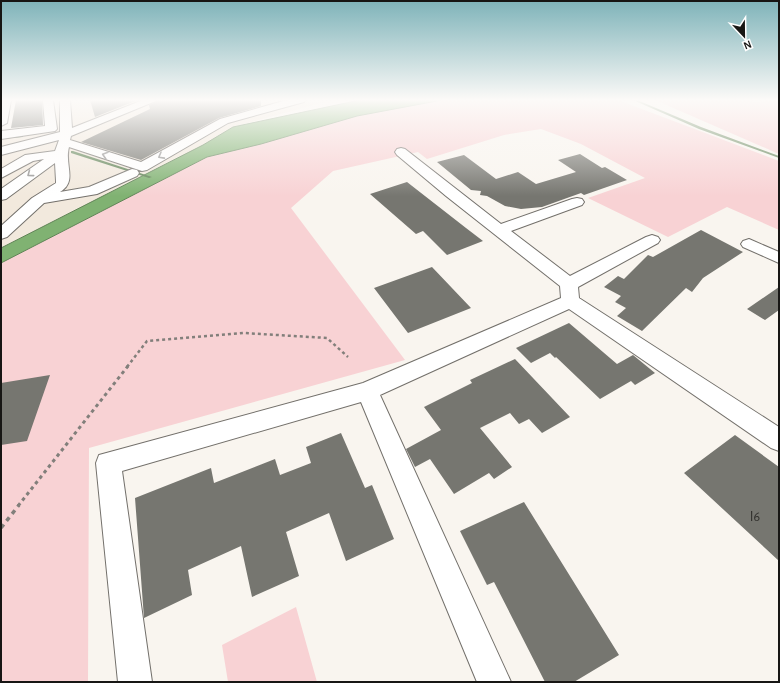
<svg xmlns="http://www.w3.org/2000/svg" width="780" height="683" viewBox="0 0 780 683" font-family="'Alegreya Sans',sans-serif">
	<style>
		.built { fill: #f2e9dd }
		.green { fill: #f8d2d4 }
		.water { fill: #80b272; stroke: #608356 }
		.lines { fill: none; stroke-linecap: round; stroke-linejoin: round }
		.stream { fill: #608356; fill-rule: evenodd }
		.building { fill: #767670 }
		.minor-casing { stroke: #73706b; stroke-width: 2 }
		.path-far2 { stroke: #827f7b; stroke-width: 2.5; stroke-dasharray: 3 3; stroke-linecap: butt }
		.path-far1 { stroke: #827f7b; stroke-width: 3; stroke-dasharray: 3.5 3.5; stroke-linecap: butt }
		.path { stroke: #827f7b; stroke-width: 3.5; stroke-dasharray: 4.5 4.5; stroke-linecap: butt }
		.minor { fill: #fff; fill-rule: evenodd }
		.oneway { stroke: #979695 }
		.labels { text-anchor: middle; dominant-baseline: central; stroke-width: 3.5; stroke-linejoin: round; paint-order: stroke }
		.near-number-label { font-size: 14px; fill: #2f2e2b }
	</style>
	<rect width="100%" height="100%" fill="#f9f5ef"/>
	<!-- built -->
	<path class="built" d="M57,100H332L233,127L203,145L1,248V135L57,131Z"/>
	<!-- green -->
	<path class="green" d="M442,100H618L779,161V230L727,207L668,237L588,198L645,178L581,144L541,129L504,135L427,159L418,152L333,171L291,208L405,360L89,448L88,682H1V263L207,157L261,144L357,116Z
		M655,100H749L753,102L779,100V154Z
		M296,607L317,682H228L222,645Z"/>
	<!-- water -->
	<path class="water" d="M360,100H442L357,116L261,144L207,157L1,263V248L203,145L233,127Z"/>
	<g class="lines">
		<!-- stream -->
		<path class="stream" d="M637,100L701,127L779,156V158L699,129L633,100Z
			M22,135H23V137L1,139V137Z
			M71,151H73L152,177L149,178L71,153Z"/>
	</g>
	<!-- building -->
	<path class="building" d="M16,100H42L43,125L11,128Z
		M90,100H138L95,117Z
		M159,100H261V106L219,118L141,160L81,142L150,109L149,105Z
		M580,154L602,168L605,167L627,180L584,195L581,193L542,207L521,209L505,206L487,196L480,195L481,191L471,190L437,162L464,155L496,179L518,172L536,184L576,172L558,160Z
		M407,182L466,228L483,241L447,255L423,231L416,234L370,194Z
		M701,230L743,252L703,278L692,292L686,288L642,331L617,316L626,308L615,302L621,296L604,287L618,276L624,279L648,255L653,257Z
		M432,267L471,308L408,333L374,288Z
		M779,287V310L765,320L747,309Z
		M569,323L617,364L633,355L655,373L635,385L631,381L600,399L556,357L555,358L550,353L531,363L516,348Z
		M515,359L570,417L542,433L529,419L519,424L510,413L480,428L512,467L494,479L489,473L454,494L430,459L415,467L406,449L441,430L424,407L472,383L470,380Z
		M50,375L27,441L1,445V383Z
		M341,433L365,488L372,485L394,539L346,561L329,513L286,532L299,576L252,597L241,546L188,570L192,595L144,618L135,498L211,468L214,483L275,459L280,475L311,463L306,447Z
		M735,435L779,467V561L684,473Z
		M524,502L619,655L574,682H545L494,582L487,585L460,531Z"/>
	<g class="lines">
		<!-- minor casing -->
		<g class="minor-casing">
			<path id="minor" d="M1,100H11L7,123L1,126Z
				M43,100H53L57,129L55,131L1,139V131L45,126Z
				M60,100H70L72,128L143,100H158L71,136L70,140L141,162L220,119L287,100H305L304,102L228,123L147,170L142,171L69,147C64,165 78,181 60,192L89,187L132,169L137,170L139,173L137,176L97,194L44,203L7,237L1,239V226L32,198L56,183V181L55,163L6,199L1,200V189L44,159L33,161L1,178V169L25,155L55,151L59,140L1,155V147L60,132Z
				M401,148L405,149L501,224L572,199L577,198L582,199L584,202L582,205L511,231L570,276L646,237L652,235L658,237L660,240L658,243L578,287L579,298L779,427V451L771,448L569,309L380,395L511,682H477L361,402L122,471L152,682H118L96,463L99,455L363,383L561,298L560,286L446,196L397,155L395,152L397,149Z
				M749,239L779,252V263L743,247L741,244L743,241Z"/>
		</g>
		<!-- path-far2 -->
		<path class="path-far2" d="M127,367L147,341L244,333L327,338L348,357"/>
		<!-- path-far1 -->
		<path class="path-far1" d="M18,506L128,366"/>
		<!-- path -->
		<path class="path" d="M1,528L19,505"/>
		<!-- minor -->
		<use href="#minor" class="minor"/>
	</g>
	<!-- one-way arrows -->
	<defs><path id="oneway-chevron" d="M-2-3.5L2.5 0L-2 3.5" fill="none" stroke-width="1.6" stroke-linecap="round" stroke-linejoin="round"/></defs>
	<g class="oneway">
		<use href="#oneway-chevron" transform="translate(105 155) rotate(-163)"/>
		<use href="#oneway-chevron" transform="translate(161 156) rotate(151)"/>
		<use href="#oneway-chevron" transform="translate(30 174) rotate(143)"/>
	</g>
	<!-- sky -->
	<linearGradient id="sky" x2="0" y2="1"><stop stop-color="#7eb3b9"/><stop offset="0.51" stop-color="#fcfaf8"/><stop offset="1" stop-color="#fcfaf8" stop-opacity="0"/></linearGradient>
	<rect width="780" height="196" fill="url(#sky)"/>
	<g class="labels">
		<!-- near-number labels -->
		<g class="near-number-label">
			<text x="755" y="517">I6</text>
		</g>
	</g>
	<!-- border -->
	<rect width="780" height="683" fill="none" stroke="#171614" stroke-width="4"/>
	<!-- north arrow -->
	<g transform="translate(744 36) rotate(158)" stroke="#ffffff" stroke-width="3" paint-order="stroke">
	<path d="M0-3L7 15L0 10L-7 15Z" fill="#171614"/>
	<text y="-6" font-size="11" font-weight="bold" text-anchor="middle" fill="#171614">N</text>
	</g>
</svg>
